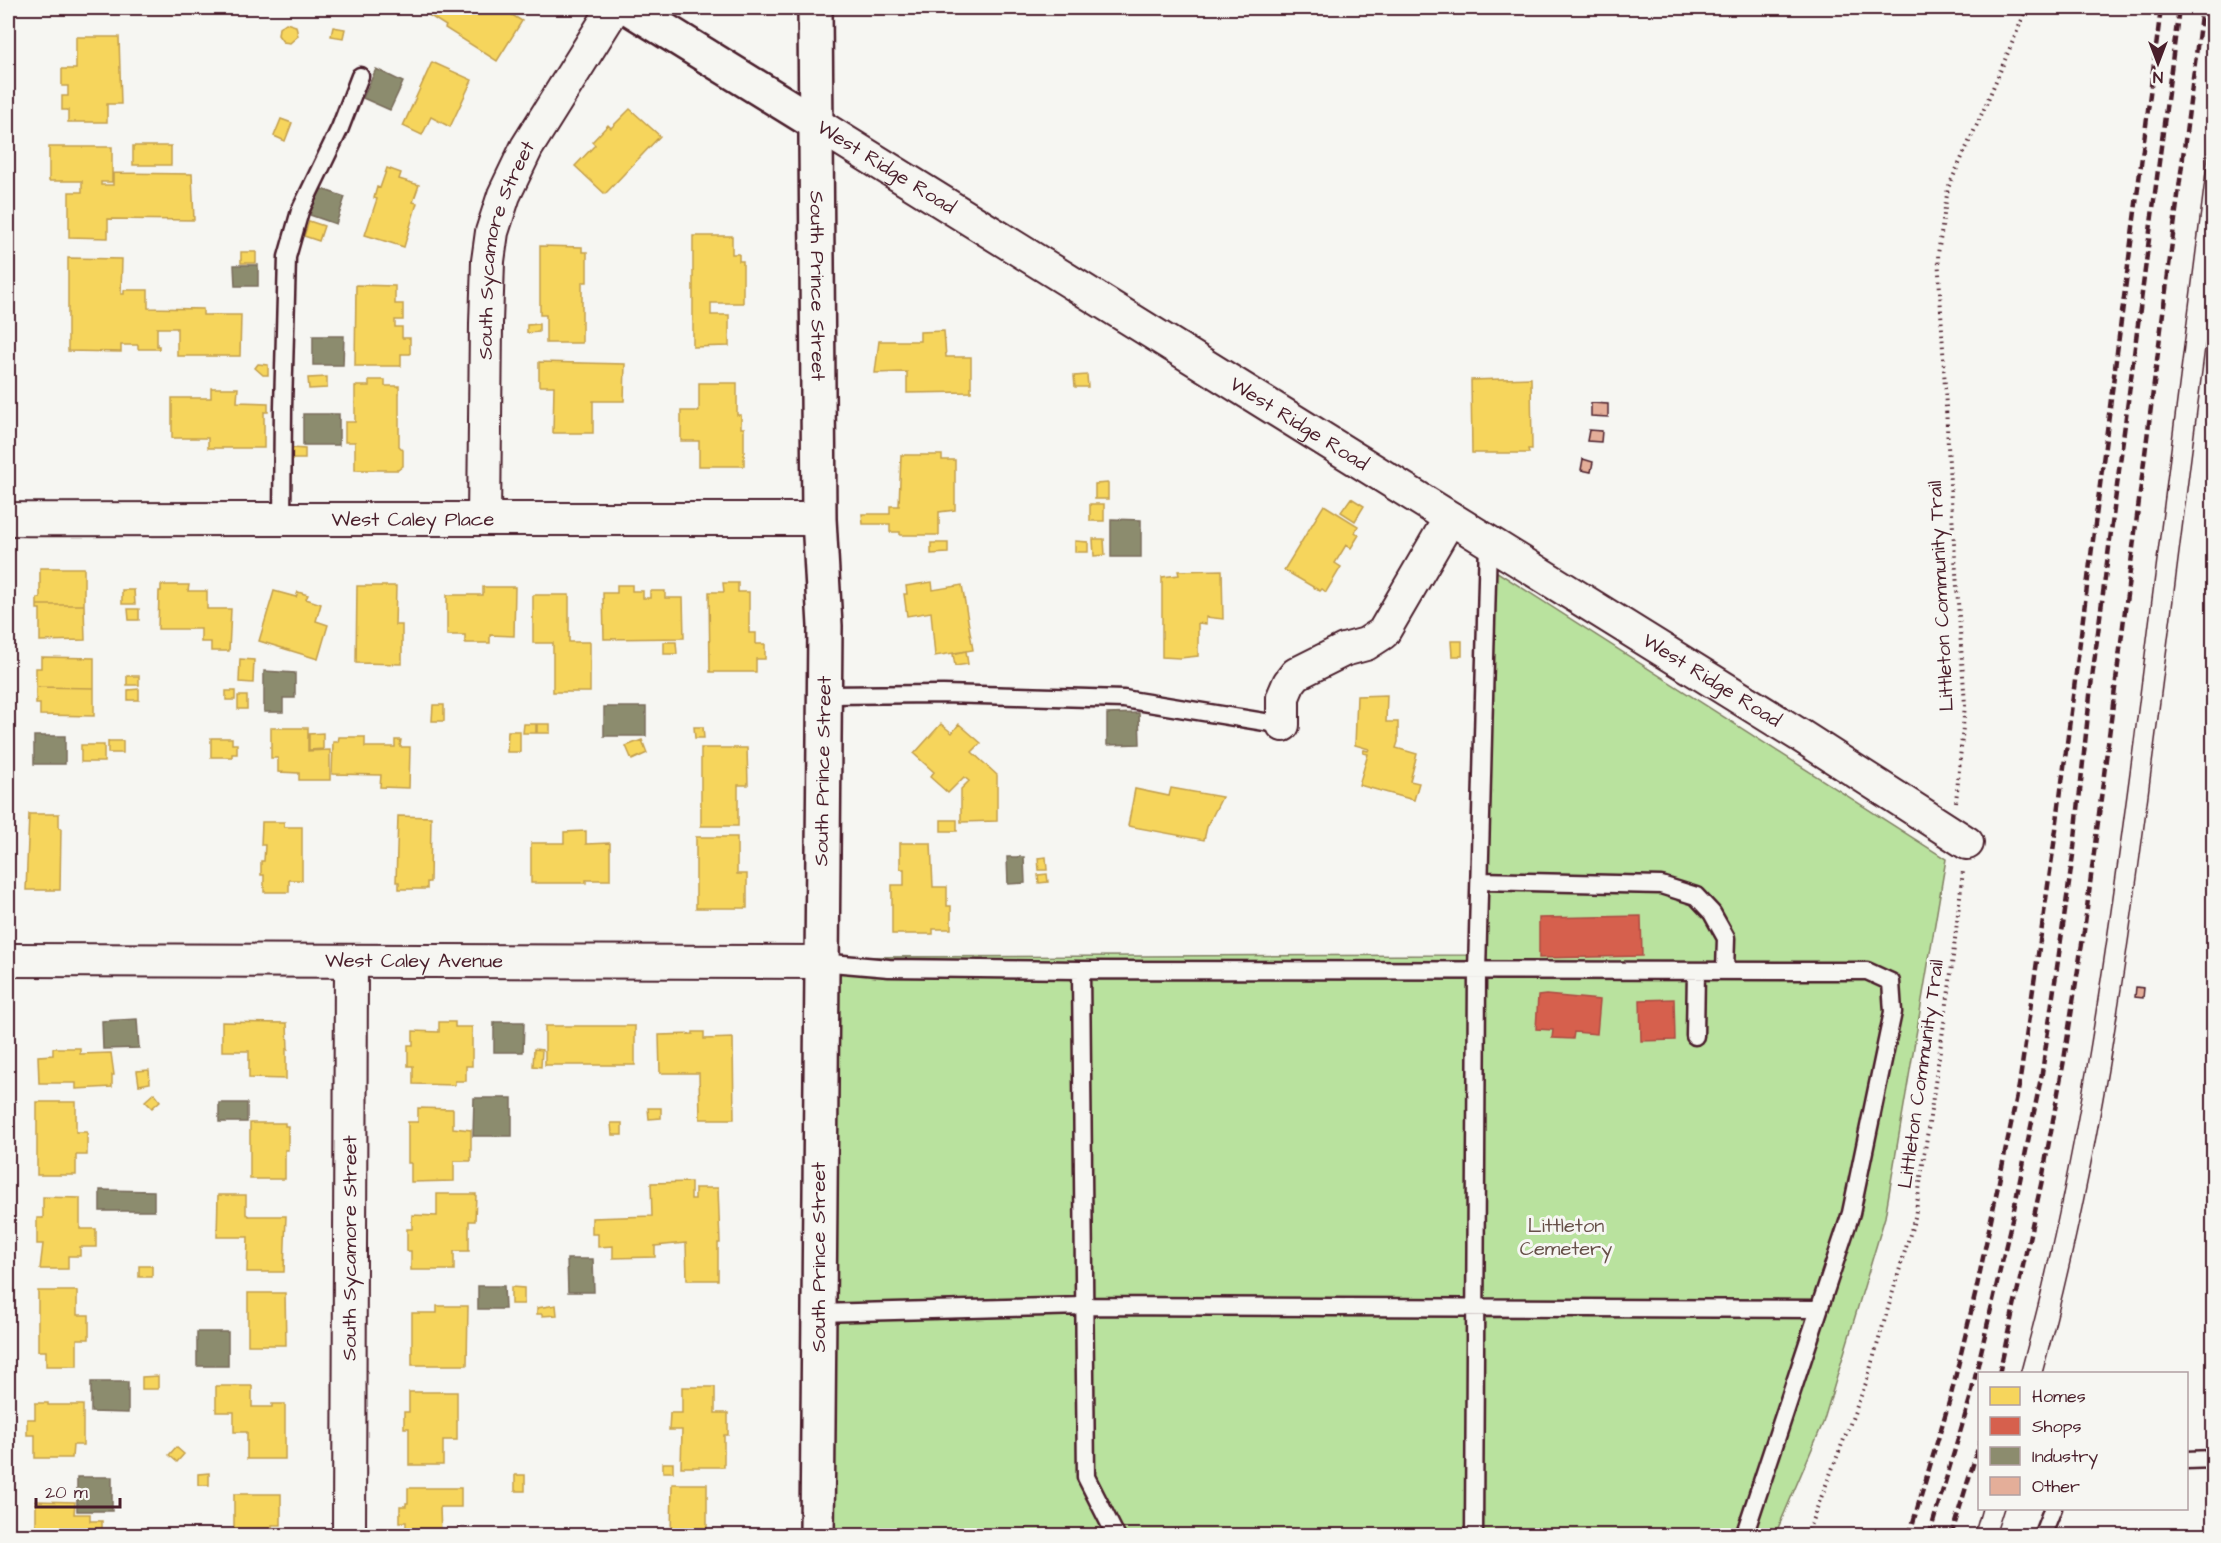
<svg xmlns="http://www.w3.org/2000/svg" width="2221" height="1543" viewBox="0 0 2221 1543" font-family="'Architects Daughter',sans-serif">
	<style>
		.green { fill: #b9e29e; stroke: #828064; stroke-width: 1.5 }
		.homes { fill: #f6d55c; stroke: #c29e4d; stroke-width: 1.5 }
		.shops { fill: #d6604d; stroke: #ac4c43; stroke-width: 1.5 }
		.industry { fill: #8c8c6e; stroke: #786b5a; stroke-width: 1.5 }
		.building { fill: #e4ae99; stroke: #4a1f2b; stroke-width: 1.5 }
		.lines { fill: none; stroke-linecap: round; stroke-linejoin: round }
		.lane-casing { stroke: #4a1f2b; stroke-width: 21 }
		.street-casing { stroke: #4a1f2b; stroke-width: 36 }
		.secondary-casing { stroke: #4a1f2b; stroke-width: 38 }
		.path { stroke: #4a1f2b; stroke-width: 4; stroke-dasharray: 1.5 4.5; stroke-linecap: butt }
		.lane { stroke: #f6f6f2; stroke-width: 16 }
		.street { stroke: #f6f6f2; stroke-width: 32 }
		.secondary { stroke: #f6f6f2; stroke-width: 33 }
		.tram { stroke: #4a1f2b; stroke-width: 1.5 }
		.rail { stroke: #4a1f2b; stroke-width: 4.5; stroke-dasharray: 9 4.5; stroke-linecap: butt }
		.labels { text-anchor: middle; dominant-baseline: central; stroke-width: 6; stroke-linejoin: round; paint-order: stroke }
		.street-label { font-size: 20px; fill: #4a1f2b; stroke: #f6f6f2 }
		.park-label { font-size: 20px; fill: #665048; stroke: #f6f6f2 }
	</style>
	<rect width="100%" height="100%" fill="#f6f6f2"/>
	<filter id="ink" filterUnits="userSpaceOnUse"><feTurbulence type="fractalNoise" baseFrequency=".0167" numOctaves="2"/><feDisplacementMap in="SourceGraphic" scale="12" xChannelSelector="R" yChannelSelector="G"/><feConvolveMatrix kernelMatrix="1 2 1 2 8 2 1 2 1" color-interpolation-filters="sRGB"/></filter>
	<g filter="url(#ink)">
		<!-- green -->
		<path class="green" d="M1480,561L1946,859L1885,1217L1823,1423L1775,1535L834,1536L836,957L1469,955Z"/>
		<!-- homes -->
		<path class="homes" d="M138,8H191V14L137,13Z
			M427,8H501L522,21L497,61L445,28L446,26L424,12Z
			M286,23L296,26L298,36L290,43L283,42L278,35L279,28Z
			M333,27L345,29L343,38L331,36Z
			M76,37H119L121,104H107V122H68V110H62V96H68V86H62V69H76Z
			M432,62L472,80L450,127L431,117L422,135L403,126Z
			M630,109L660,136L605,194L575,166L595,145L592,142L608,125L611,128Z
			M281,119L292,123L285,141L274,136Z
			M133,146H171V165H133Z
			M49,147H112V182H101V185H113V173L192,174L194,220L108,219V238L69,237V192H82V181H49Z
			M387,168L401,173L399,179L419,185L413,202L417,203L404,247L365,235L377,199L374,198L377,187L380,188Z
			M309,221L324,226L319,241L304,236Z
			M693,236H732V254H739V261H743V303H711V315H729V346L693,347Z
			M540,246L582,247V252H587V282H582V343H546V315H540Z
			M241,252H256V263H241Z
			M68,258L122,259L121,294H124V290H148V308L203,309V315H241L240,356H177V328H157V346H159V349H138V345H121V352L68,351Z
			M356,285L395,286V304H403V320H395V327H402V338H410V354H401V366H355Z
			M539,324V332L527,333V325Z
			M944,331L946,357H971V392L907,393V372L875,373L879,341H920V332Z
			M539,362L625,364L624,401H593V433H553L554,386H539Z
			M258,364L268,365V375H263L255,368Z
			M1087,375L1088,387H1075L1074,376Z
			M327,377V388L309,389L308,378Z
			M1531,378L1532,449H1528L1529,453H1472L1471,380Z
			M369,380H385V386H399V446L403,450V466L398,470H355V442H345V422H355V386H369Z
			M699,383H737V415H741V428H744V466H699V441H681V411H699Z
			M211,388H238L237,402L268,403V412H264V448H208V438H172V398H211Z
			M292,448L305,449V459H292Z
			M901,455H942V460H955V510L939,512V535H900V532H890V524H863L862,514H890V506H899Z
			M1108,483V499H1095V484Z
			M1351,498L1364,506L1355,521L1341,512Z
			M1090,504H1104V521H1090Z
			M1324,505L1358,526L1355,532L1359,535L1351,548L1346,545L1335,563L1341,567L1326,592L1322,589L1320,591L1284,570Z
			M1093,539H1104L1105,555L1094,556Z
			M1075,541L1088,542V552H1075Z
			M931,543H948V553L931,554Z
			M40,568H84V605H37V598H40Z
			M1222,570L1223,619L1206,617V624L1198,623V656L1180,658L1162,657V577L1179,575L1178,571Z
			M932,582L933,590L962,585L973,650L935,656L931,612L907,616L904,594H907L906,586Z
			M723,583H738V592H749V633H756V644H765V659H756V672H710L709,592H724Z
			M161,585H189L188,591H207V609H231L229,651H211V642H201V629H158L159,591H161Z
			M617,585H632V591H643V598H650V591H665V598H683L684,638L604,639L603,593H617Z
			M357,586H396L395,625H402V664L356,663Z
			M483,587H515L514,636L490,635V643H465V635H447V595H483Z
			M122,590H134L135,604H122Z
			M274,591L296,597L298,592L308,595L306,599L321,604L316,621L328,625L318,659L259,641Z
			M533,595H569V642H590V692H553V643H533Z
			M37,605H84L85,640L40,641V609H37Z
			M128,609H139V620H129Z
			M1451,641H1462V656H1452Z
			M664,642H676L677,654H664Z
			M966,651L968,664L955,666L953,654Z
			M41,657L94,658V688L36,687V668H41Z
			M240,659L254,660L253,683L239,682Z
			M127,676H139V685H127Z
			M36,687L94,688V716L40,715V704H36Z
			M139,689V700H128V690Z
			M226,691H235V700H226Z
			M1387,695L1386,722H1398V742L1396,748L1417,754L1410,781L1419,783L1414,800L1359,785L1368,754L1363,753L1364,750L1368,751L1369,749L1355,745L1357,696Z
			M238,696H247V709H238Z
			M433,705H444V721H432Z
			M524,724H536V733H523Z
			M537,724H550V733H537Z
			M941,724L952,733L959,724L981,743L972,752L997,775V821L961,822V789L969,781L964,777L948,793L930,777L934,772L914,754Z
			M694,727H703L704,738H695Z
			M271,728H308V751L330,750V780H299V773L278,772V758H271Z
			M508,731H520V752H507Z
			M323,733V749L309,750V734Z
			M339,737H365V747H395V740H401L400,747H410L409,788L380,787L381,775L332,774L333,742H338Z
			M211,738H232V744H237V754H232V757H211Z
			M642,740L647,753L632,760L626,746Z
			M108,741H123V753H108Z
			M81,745H104V762H81Z
			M701,748H747L748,785H738V826H701Z
			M1171,788L1222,797L1207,827L1204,840L1128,826L1135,789L1169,796Z
			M29,814H59V828H61L60,890H26Z
			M398,816L431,817L430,882H427V889H399V882H396Z
			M941,820H957V831H941Z
			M262,822H284V827H302V880H289V892H264V875H261V861H264L265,845H261Z
			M586,831V844L610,843V880H586V883H531V843H564V832Z
			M696,837H737V874H747V908H696Z
			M900,843H931L933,887H947V906H951V929H933V934H892V885H904V869H900Z
			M1046,857L1047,870H1039L1038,858Z
			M1047,874L1048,882L1039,883L1038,875Z
			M222,1022L287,1023L288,1049H286V1079L249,1078V1051H222Z
			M439,1022H455V1027H472V1066H466V1081H455V1085L413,1084V1066H408V1045H413V1031L439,1032Z
			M545,1026H635V1065H545Z
			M693,1032H704V1039L733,1038L734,1119H700L699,1073H660L659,1035L693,1034Z
			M53,1048H80V1054L111,1053L114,1075H112V1087L76,1089V1083H39L38,1056L53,1055Z
			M534,1049L542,1050L541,1067L533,1066Z
			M149,1070L150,1083L139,1085L137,1071Z
			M154,1093L160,1101L152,1108L145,1101Z
			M37,1102H76V1132H87V1155H76V1175H37Z
			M418,1108L453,1109V1128L471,1130V1161H454V1181L411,1182V1163H408V1122H418Z
			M648,1108H661V1118L649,1119Z
			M250,1123H285V1126H288V1150H285V1179H250Z
			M611,1123H622V1135H612Z
			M691,1182V1199H695V1188H718L720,1243H718V1280H687L686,1243L655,1246V1257L613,1258V1246L598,1247V1234H592V1218L652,1216L651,1183Z
			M437,1194H476L475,1221H469V1251H454V1270H411V1251H407V1229H412V1215L437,1216Z
			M218,1195H246V1214L249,1216H286L284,1272H247L248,1237H217Z
			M43,1197L80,1198V1229H96V1247H80V1256H68V1269H40L43,1244H37V1218H43Z
			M139,1266H152V1277H139Z
			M511,1287L524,1288V1304H511Z
			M38,1291H77V1315H89V1339H77V1366H46V1351H38Z
			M248,1293H285L286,1345H248Z
			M556,1305L557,1315L542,1316V1314H537V1308Z
			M437,1306H468L467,1365H412V1313H437Z
			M158,1376V1389H142V1377Z
			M216,1386H252V1407H272V1404H285V1459H247V1432H234V1412H216Z
			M682,1387H715V1413H728V1435H724V1467H681L682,1430H669L670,1413H682Z
			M409,1392H457V1440H443V1465H409V1428H404V1412H409Z
			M35,1403H48V1405H83V1445H73L72,1458H35V1435H27V1419H35Z
			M176,1447L184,1454L177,1462L169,1455Z
			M663,1463H673V1472H663Z
			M209,1473V1485H198V1474Z
			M515,1475H525V1491H515Z
			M672,1484H707V1533L705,1536H671Z
			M408,1488H461V1507H440L441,1536H406V1522H400V1506H406V1503H408Z
			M234,1494H281V1525H272V1536H234Z
			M36,1501L75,1502L74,1514H90V1521H102V1536H36Z"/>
		<!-- shops -->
		<path class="shops" d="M1641,916L1642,956L1539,958V918Z
			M1546,995L1600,1000L1597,1034L1574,1032L1573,1039L1552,1038L1553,1030L1536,1029L1538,996Z
			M1674,999L1675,1040L1641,1041L1640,1000Z"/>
		<!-- industry -->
		<path class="industry" d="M376,69L403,82L390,110L363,98Z
			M319,188L345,197L336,224L310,215Z
			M234,265H258V286H235Z
			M313,336H344L343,365H313Z
			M303,414H339V445H303Z
			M1111,519L1141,520V557H1111Z
			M264,671L295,673V698H283V712H264Z
			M604,707H646V736H604Z
			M1139,713L1140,744L1107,745V714Z
			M34,736H65V764H34Z
			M1007,857H1024L1025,883L1008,884Z
			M137,1019L139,1048L103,1049L102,1021Z
			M494,1022H524L523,1052H494Z
			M474,1098H512V1136H473Z
			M219,1103H247V1122H219Z
			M100,1190L154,1191V1211H100Z
			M567,1259H593L594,1292H568Z
			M478,1286H504L505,1309H478Z
			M197,1332H228V1366H197Z
			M91,1382H128V1413L91,1412Z
			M77,1477H112V1511H77Z"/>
		<!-- building -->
		<path class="building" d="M1591,403L1608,404V417L1591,416Z
			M1589,430L1602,431L1601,442L1587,441Z
			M1583,459L1593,462L1591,472L1581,470Z
			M2136,987L2144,988L2143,998L2135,997Z"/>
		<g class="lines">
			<!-- lane casing -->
			<g class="lane-casing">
				<path id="lane" d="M282,521L283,408L287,257L300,211L340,128L360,76
					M823,695L943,694L1124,699L1283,725
					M1480,881L1661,885L1696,896L1712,913L1726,938L1725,971
					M820,962L889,968L1081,970L1867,971L1891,982L1893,1012L1851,1213L1744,1536
					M1081,970L1086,1477L1116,1536
					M1695,1036L1696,971
					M819,1313L1084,1306L1818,1309
					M2186,1460L2214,1459
					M1474,1536L1477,972L1488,541
					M2042,1536L2053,1508"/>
			</g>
			<!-- street casing -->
			<g class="street-casing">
				<g id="street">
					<path id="s1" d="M815,123L1801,736L1967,843"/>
					<path id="s2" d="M8,519C278,521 548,519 819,519"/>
					<path id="s3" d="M484,519L486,324L488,261L492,232L504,195L527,147L614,8"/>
					<path d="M1283,725V697L1289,683L1296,674L1344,650L1366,644L1383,633L1450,518"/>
					<path id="s4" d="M8,960L820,962"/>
					<path id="s5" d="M349,1536L351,961"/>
				</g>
			</g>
			<!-- secondary casing -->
			<g class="secondary-casing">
				<g id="secondary">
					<path d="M629,8L815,123"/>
					<path id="s6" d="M815,8L819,519L825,626L817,1536"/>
				</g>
			</g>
			<!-- path -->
			<path class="path" d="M1956,802L1965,705L1950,484L1938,254L1948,188L1984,109L2027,8
				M1806,1536L1866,1383L1915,1217L1949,990L1963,871"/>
			<!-- lane -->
			<use href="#lane" class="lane"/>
			<!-- street -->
			<use href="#street" class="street"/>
			<!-- secondary -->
			<use href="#secondary" class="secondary"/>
			<!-- tram -->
			<path class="tram" d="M2020,1374C2078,1165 2107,949 2135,734C2162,526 2188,317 2214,108
				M2042,1374C2097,1174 2126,969 2152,764C2173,602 2193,440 2214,277
				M1974,1536L1982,1508
				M1995,1536L2004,1508"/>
			<!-- rail -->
			<path class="rail" d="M1999,1374L2042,1180L2064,1060L2084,931L2202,8
				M1909,1536L1950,1399L1976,1291L2019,1086L2055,837L2161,8
				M1929,1536L1970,1399L2012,1219L2042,1073L2074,848L2091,686L2179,8
				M1951,1536L1980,1442"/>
		</g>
	</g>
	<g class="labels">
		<!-- street labels -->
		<g class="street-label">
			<text stroke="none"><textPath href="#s1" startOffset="84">West Ridge Road</textPath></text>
			<text stroke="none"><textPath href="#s3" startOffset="272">South Sycamore Street</textPath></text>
			<text stroke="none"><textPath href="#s6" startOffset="278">South Prince Street</textPath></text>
			<text stroke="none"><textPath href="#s1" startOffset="570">West Ridge Road</textPath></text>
			<text stroke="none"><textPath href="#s2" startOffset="405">West Caley Place</textPath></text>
			<text transform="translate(1941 596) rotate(-93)">Littleton Community Trail</text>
			<text stroke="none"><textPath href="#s1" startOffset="1056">West Ridge Road</textPath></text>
			<text transform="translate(823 771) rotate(-89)">South Prince Street</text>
			<text stroke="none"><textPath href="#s4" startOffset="406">West Caley Avenue</textPath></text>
			<text transform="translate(1921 1074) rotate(-82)">Littleton Community Trail</text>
			<text stroke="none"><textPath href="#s5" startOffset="288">South Sycamore Street</textPath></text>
			<text transform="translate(819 1257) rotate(-90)">South Prince Street</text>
		</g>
		<!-- park labels -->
		<g class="park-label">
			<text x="1566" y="1226">Littleton<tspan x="1566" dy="23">Cemetery</tspan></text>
		</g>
	</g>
	<!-- margin -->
	<rect width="2221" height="1543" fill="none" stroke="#f6f6f2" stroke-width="30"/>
	<rect x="15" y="15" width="2191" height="1513" fill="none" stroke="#4a1f2b" stroke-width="2" filter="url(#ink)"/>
	<!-- legend -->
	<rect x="1978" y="1372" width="210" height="138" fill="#f6f6f2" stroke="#b1a0a2" stroke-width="1.5"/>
	<rect x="1990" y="1387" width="30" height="18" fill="#f6d55c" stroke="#b1a0a2" stroke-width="1.5"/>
	<text x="2032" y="1402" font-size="18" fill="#4a1f2b">Homes</text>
	<rect x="1990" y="1417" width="30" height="18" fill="#d6604d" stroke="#b1a0a2" stroke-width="1.5"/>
	<text x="2032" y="1432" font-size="18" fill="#4a1f2b">Shops</text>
	<rect x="1990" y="1447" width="30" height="18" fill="#8c8c6e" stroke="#b1a0a2" stroke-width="1.5"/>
	<text x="2032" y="1462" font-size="18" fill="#4a1f2b">Industry</text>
	<rect x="1990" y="1477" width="30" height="18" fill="#e4ae99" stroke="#b1a0a2" stroke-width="1.5"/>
	<text x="2032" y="1492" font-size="18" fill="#4a1f2b">Other</text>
	<!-- north arrow -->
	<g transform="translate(2158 63) rotate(180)" stroke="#f6f6f2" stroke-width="4.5" paint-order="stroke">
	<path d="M0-4.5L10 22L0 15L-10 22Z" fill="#4a1f2b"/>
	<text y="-9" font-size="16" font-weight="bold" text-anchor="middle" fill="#4a1f2b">N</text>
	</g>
	<!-- scale -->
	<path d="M36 1498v9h84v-9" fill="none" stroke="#4a1f2b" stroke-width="3"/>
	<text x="45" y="1498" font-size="18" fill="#4a1f2b" stroke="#f6f6f2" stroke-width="4.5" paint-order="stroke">20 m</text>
</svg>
